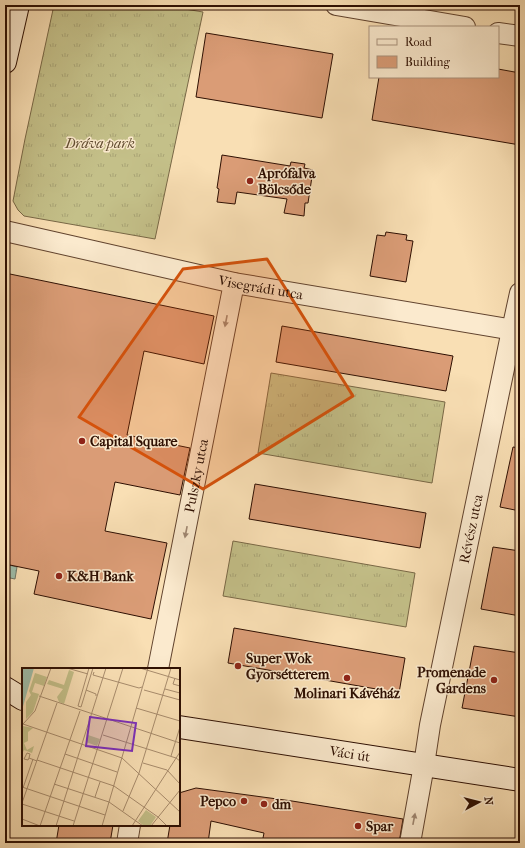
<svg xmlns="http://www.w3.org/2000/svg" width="525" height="848" viewBox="0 0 525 848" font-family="'IM FELL French Canon',serif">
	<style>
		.grass { fill: url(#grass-tufts); stroke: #796846 }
		.water { fill: url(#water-ripples); stroke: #717766 }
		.building { fill: #da9c76; stroke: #2e0f02 }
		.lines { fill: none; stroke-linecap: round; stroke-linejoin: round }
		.street-casing { stroke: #61432e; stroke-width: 22 }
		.secondary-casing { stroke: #2e0f02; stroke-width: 24 }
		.street { stroke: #fbeace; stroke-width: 20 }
		.secondary { stroke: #fbeace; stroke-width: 22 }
		.oneway { fill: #9f8772 }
		.marked { fill: #d5520b; fill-opacity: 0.2; stroke: #d5520b; stroke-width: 3; stroke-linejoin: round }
		.poi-dot { fill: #8f2418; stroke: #fbeace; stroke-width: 1.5 }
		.labels { text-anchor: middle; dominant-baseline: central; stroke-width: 3; stroke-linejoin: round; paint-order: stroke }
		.park-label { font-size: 14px; font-style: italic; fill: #624d31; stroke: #fbeace }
		.poi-label { font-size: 14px; font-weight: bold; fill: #2e0f02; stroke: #fbeace; text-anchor: start }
		.street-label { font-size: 14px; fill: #2e0f02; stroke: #fbeace }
		.inset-road { fill: none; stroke: #a88c6d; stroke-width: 1 }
		.view { fill: #7b2cbf; fill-opacity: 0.15; stroke: #7b2cbf; stroke-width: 2 }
		.inset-edge { fill: none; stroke: #2e0f02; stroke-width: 2 }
	</style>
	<defs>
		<pattern id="grass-tufts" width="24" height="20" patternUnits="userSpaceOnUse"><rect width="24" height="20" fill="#c4c089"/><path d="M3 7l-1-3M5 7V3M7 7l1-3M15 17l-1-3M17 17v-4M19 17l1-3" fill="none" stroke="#a9a475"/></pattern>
		<pattern id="water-ripples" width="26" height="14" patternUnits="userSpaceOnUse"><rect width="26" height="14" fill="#9ebda9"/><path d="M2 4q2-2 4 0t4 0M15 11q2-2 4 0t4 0" fill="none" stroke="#88a190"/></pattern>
	</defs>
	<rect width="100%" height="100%" fill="#f9dfb4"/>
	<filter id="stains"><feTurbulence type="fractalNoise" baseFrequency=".005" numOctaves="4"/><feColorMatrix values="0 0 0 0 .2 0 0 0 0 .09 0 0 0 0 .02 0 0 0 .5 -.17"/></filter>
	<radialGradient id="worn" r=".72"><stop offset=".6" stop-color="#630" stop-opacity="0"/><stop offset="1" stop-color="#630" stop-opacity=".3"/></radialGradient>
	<!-- grass -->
	<path class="grass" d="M54,5H161L203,12L155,239L24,216L18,210L13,201L25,139Z
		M271,373L445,402L432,483L258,453Z
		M233,541L415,573L406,627L223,596Z"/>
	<!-- water -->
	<path class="water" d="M5,564L17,567L15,579L5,577Z"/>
	<!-- building -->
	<path class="building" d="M206,33L333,54L322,118L196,97Z
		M498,69L520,73V145L372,120L379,77H498Z
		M222,155L290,166L291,162L305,164L304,168L313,170L308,203H305L304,216L284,213L287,199L237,192L235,204L217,202L219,189L217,188Z
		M386,232L407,235L406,240L413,241L406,282L370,276L377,235L385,236Z
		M5,273L214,316L204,364L144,351L127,435L190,448L180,495L115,482L105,531L167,543L151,619L34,594L39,571L5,564Z
		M282,326L453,356L446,391L276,362Z
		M513,447L520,448V511L500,507Z
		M255,484L426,513L420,548L249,519Z
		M493,547L520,551V616L481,609Z
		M234,628L405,658L399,693L228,663Z
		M474,646L520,653V717L462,708Z
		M196,788L292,801L403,819L399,843H262L264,833L211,821L208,843H167L170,825H179V793Z
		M59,825H113L110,843H56Z"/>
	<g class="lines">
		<!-- street casing -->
		<g class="street-casing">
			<g id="street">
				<path d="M336,5L465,27"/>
				<path d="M498,33L520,36"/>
				<path id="s1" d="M5,231L234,283L520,331"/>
				<path id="s2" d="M158,669L234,283"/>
				<path d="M127,843L130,825"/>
				<path id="s3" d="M410,843L424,765L430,725L512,330L520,293"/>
			</g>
		</g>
		<!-- secondary casing -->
		<g class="secondary-casing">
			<g id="secondary">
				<path d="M5,62L18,5"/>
				<path d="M5,688L23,699"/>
				<path id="s4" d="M179,727L520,780"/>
			</g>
		</g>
		<!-- street -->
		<use href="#street" class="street"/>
		<!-- secondary -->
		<use href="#secondary" class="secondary"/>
	</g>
	<!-- one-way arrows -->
	<defs><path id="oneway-solid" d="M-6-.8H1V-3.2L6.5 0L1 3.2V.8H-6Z"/></defs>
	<g class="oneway">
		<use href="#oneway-solid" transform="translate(226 321) rotate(101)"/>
		<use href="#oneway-solid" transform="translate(186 532) rotate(101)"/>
		<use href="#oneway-solid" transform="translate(414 819) rotate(-79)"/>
	</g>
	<!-- marked area -->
	<path class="marked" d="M267,259L353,396L203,489L79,417L183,269Z"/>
	<!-- markers -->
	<g class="poi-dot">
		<circle cx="250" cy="181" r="4"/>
		<circle cx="82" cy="441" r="4"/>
		<circle cx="59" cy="576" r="4"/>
		<circle cx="238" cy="666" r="4"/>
		<circle cx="347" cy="678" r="4"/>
		<circle cx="494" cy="680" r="4"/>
		<circle cx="244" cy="801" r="4"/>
		<circle cx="264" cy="804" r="4"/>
		<circle cx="358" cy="826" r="4"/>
	</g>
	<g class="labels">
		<!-- park labels -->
		<g class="park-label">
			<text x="100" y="143">Dráva park</text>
		</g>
		<!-- poi labels -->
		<g class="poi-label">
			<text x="258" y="173">Aprófalva<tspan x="258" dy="16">Bölcsőde</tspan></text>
			<text x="90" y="441">Capital Square</text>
			<text x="67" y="576">K&amp;H Bank</text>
			<text x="246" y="658">Super Wok<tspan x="246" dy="16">Gyorsétterem</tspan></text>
			<text x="486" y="672" text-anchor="end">Promenade<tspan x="486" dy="16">Gardens</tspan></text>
			<text x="347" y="693" text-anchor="middle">Molinari Kávéház</text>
			<text x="236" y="801" text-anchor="end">Pepco</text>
			<text x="272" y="804">dm</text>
			<text x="366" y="826">Spar</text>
		</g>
		<!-- street labels -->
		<g class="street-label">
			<text stroke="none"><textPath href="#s1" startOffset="262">Visegrádi utca</textPath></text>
			<text stroke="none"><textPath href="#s2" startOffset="197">Pulszky utca</textPath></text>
			<text stroke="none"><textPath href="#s3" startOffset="320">Révész utca</textPath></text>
			<text stroke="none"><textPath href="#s4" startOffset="173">Váci út</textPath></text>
		</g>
	</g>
	<!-- overview -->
	<g transform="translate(22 668)">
		<rect width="158" height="158" fill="#f9dfb4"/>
		<path d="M47,2L52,4L42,36L37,34L35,29L41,21L25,16L27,12L42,17ZM13,5L25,9L22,18L13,15L10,24L17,26L11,44L4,51V34L9,27L7,23ZM1,58L11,60L6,64V73L2,75L5,82L12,78L10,85L2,82L0,86ZM66,67L78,71L75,78L64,74ZM124,142L134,149L128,158H122L116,153Z" fill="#c4c089"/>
		<path d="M0,0H12L0,42Z" fill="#9ebda9"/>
		<path class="inset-road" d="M45,0L66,6M118,0L158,12M72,4L71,7L117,20L120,19M153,10L151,16L158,18M143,21L158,25M64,22L74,26V28M122,22L158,32M17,28L158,75M56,38L59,39L71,0M56,38L67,0M114,40L158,53M1,56L13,43L29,0M0,58L1,56L100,90L158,144M81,67L154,90L158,93M43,86L95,104M149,88L158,59M7,90L6,92L2,91L5,85L8,86L7,90L15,93M15,92L92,118L136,149L145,158M121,95L145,102L158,116M32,116L87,134L121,158M0,119L83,147M1,120L11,91M73,129L78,114M0,135L35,35M0,136L52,153M101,143L117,105L149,0M0,151L18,158M18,158L58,43M34,158L84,0M51,158L101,0M80,158L126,0M110,158L158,84M129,158L158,122"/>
		<path class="view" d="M68,49L114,55L110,83L64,78Z"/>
		<rect width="158" height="158" class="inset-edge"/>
	</g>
	<!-- margin -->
	<rect width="525" height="848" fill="none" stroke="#f9dfb4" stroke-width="20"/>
	<rect x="6" y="6" width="513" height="836" fill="none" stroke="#2e0f02" stroke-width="2"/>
	<rect x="10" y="10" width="505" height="828" fill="none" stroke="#2e0f02"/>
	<!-- legend -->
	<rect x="369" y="26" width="130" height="52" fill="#fbeace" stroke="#a9927c"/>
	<rect x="377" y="39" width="20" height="6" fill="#fbeace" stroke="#a9927c"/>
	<text x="405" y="46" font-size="12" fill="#2e0f02">Road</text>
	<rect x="377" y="56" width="20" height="12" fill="#da9c76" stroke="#a9927c"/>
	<text x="405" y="66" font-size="12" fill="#2e0f02">Building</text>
	<!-- north arrow -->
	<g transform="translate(479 802) rotate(83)" stroke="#fbeace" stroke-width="3" paint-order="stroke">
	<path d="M0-3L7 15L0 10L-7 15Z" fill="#2e0f02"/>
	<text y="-6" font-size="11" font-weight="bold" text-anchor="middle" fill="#2e0f02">N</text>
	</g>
	<rect width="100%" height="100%" filter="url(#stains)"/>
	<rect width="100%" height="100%" fill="url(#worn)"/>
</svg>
